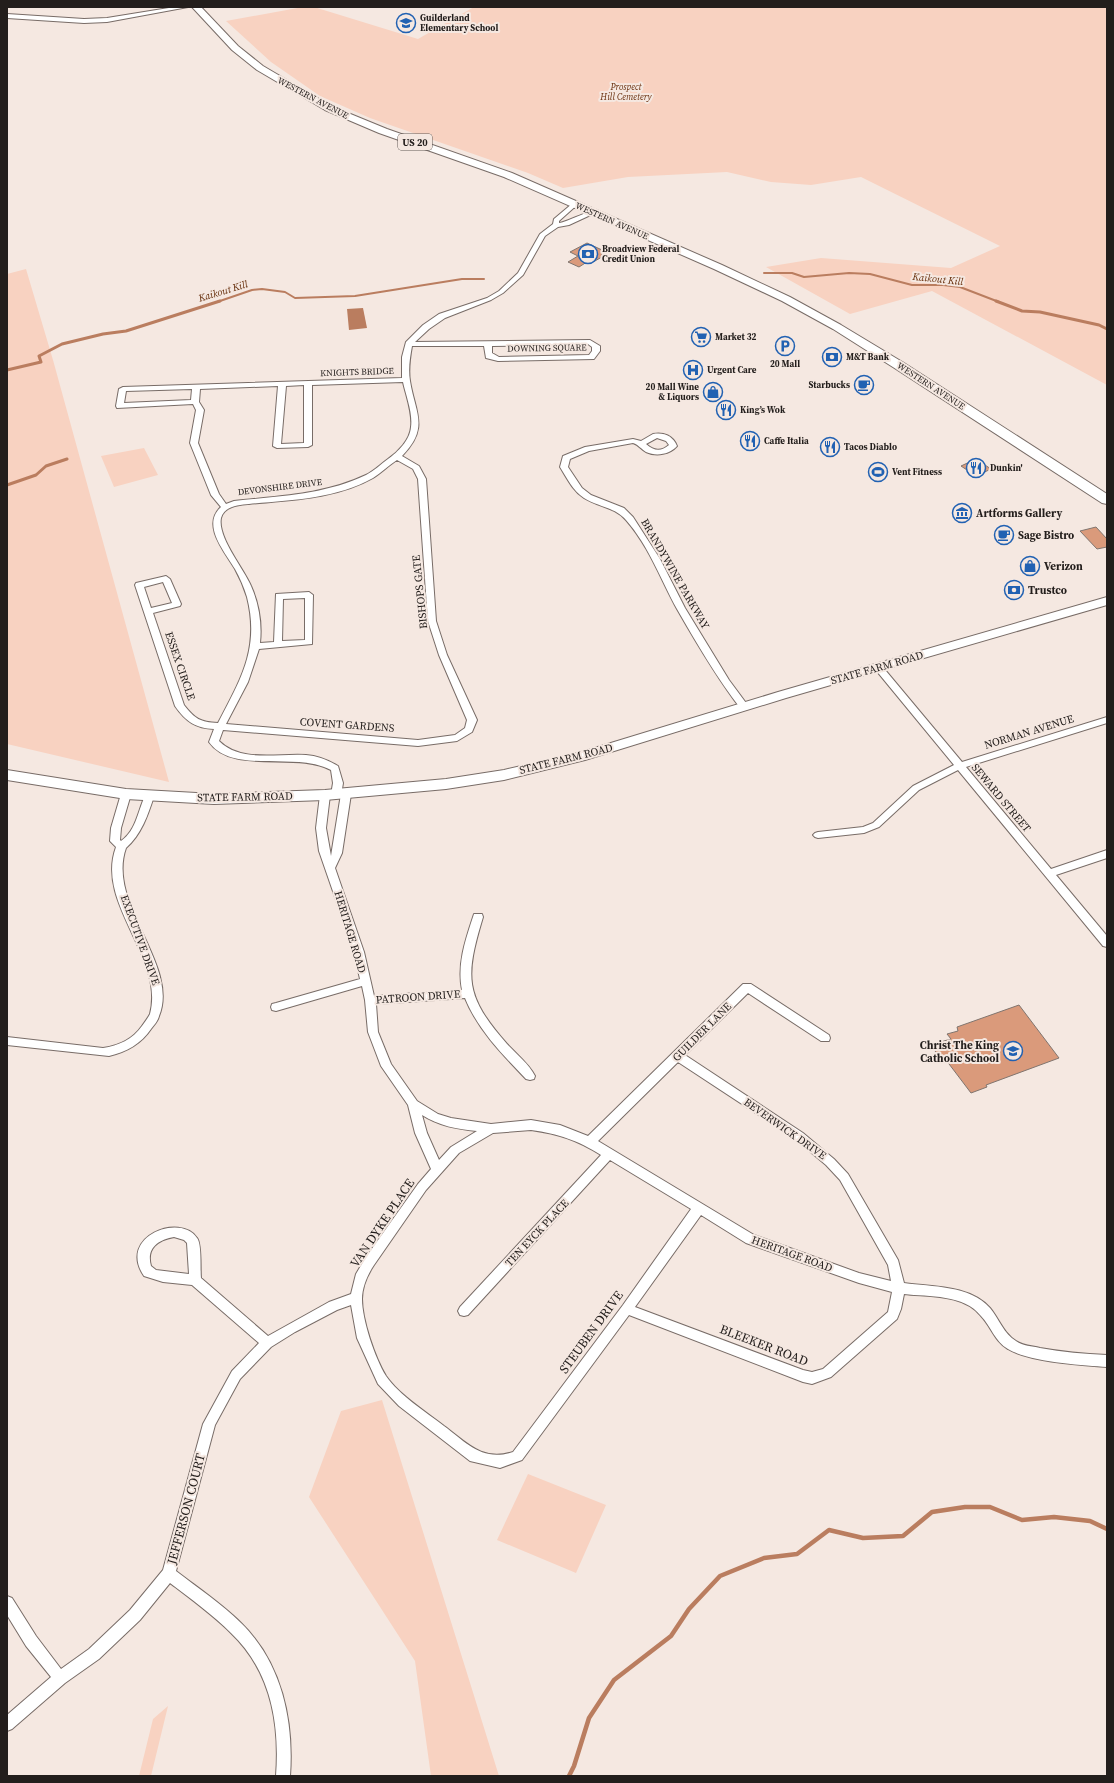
<svg xmlns="http://www.w3.org/2000/svg" width="1114" height="1783" viewBox="0 0 1114 1783" font-family="'Source Serif 4',serif">
	<style>
		.green { fill: #f8d2c1 }
		.water { fill: #ba7d5f }
		.lines { fill: none; stroke-linecap: round; stroke-linejoin: round }
		.stream-far2 { stroke: #ba7d5f; stroke-width: 2 }
		.stream-far1 { stroke: #ba7d5f; stroke-width: 3 }
		.stream { stroke: #ba7d5f; stroke-width: 4.5 }
		.building { fill: #da9a7b; stroke: #80756f }
		.minor-casing { stroke: #786c67; stroke-width: 2 }
		.secondary-casing { stroke: #786c67; stroke-width: 2 }
		.primary-casing { stroke: #786c67; stroke-width: 2 }
		.minor { fill: #fff; fill-rule: evenodd }
		.secondary { fill: #fff; fill-rule: evenodd }
		.primary { fill: #fff; fill-rule: evenodd }
		.labels { text-anchor: middle; dominant-baseline: central; stroke-width: 4; stroke-linejoin: round; paint-order: stroke }
		.far-poi-label { font-size: 9px; font-weight: bold; fill: #231e1c; stroke: #f5e8e1; text-anchor: start }
		.far-park-label { font-size: 9px; font-style: italic; fill: #682e0c; stroke: #f5e8e1 }
		.far-street-label { font-size: 9px; fill: #231e1c; stroke: #f5e8e1 }
		.shield { fill: #f5e8e1; stroke: #625b57; stroke-width: 1 }
		.shield-label { font-size: 10px; font-weight: bold; fill: #231e1c }
		.far-water-label { font-size: 10px; font-style: italic; fill: #622905; stroke: #f5e8e1 }
		.poi-label { font-size: 11px; font-weight: bold; fill: #231e1c; stroke: #f5e8e1; text-anchor: start }
		.street-label { font-size: 11px; fill: #231e1c; stroke: #f5e8e1 }
		.near-street-label { font-size: 13px; fill: #231e1c; stroke: #f5e8e1 }
	</style>
	<rect width="100%" height="100%" fill="#f5e8e1"/>
	<!-- green -->
	<path class="green" d="M303,7H314L418,39L474,7H1107V385L932,291L850,314L766,267L821,258L951,268L1000,246L861,177L811,185L771,182L727,172L628,177L563,188L528,173L370,118L320,96L271,62L226,21Z
		M26,269L53,360L169,782L7,744V274Z
		M144,448L158,475L114,487L101,456Z
		M382,1400L499,1776H431L415,1661L309,1497L341,1411Z
		M528,1474L606,1505L576,1573L497,1540Z
		M168,1706L151,1776H139L153,1719Z"/>
	<!-- water -->
	<path class="water" d="M363,308L367,328L349,330L347,309Z"/>
	<g class="lines">
		<!-- stream-far2 -->
		<path class="stream-far2" d="M764,273H792L804,277L849,273L870,274L912,285H943L960,287L999,302
			M217,302L252,290L262,289L285,292L295,298L355,296L462,279H484"/>
		<!-- stream-far1 -->
		<path class="stream-far1" d="M996,301L1022,311L1040,312L1099,325L1107,329
			M7,370L41,362L39,356L62,344L103,334L126,331L220,301
			M7,485L36,475L46,466L67,459"/>
		<!-- stream -->
		<path class="stream" d="M569,1776L574,1766L589,1718L614,1680L671,1636L689,1609L720,1576L764,1558L797,1554L829,1530L863,1538L903,1536L932,1512L965,1507H990L1022,1520L1054,1517L1090,1521L1107,1529"/>
	</g>
	<!-- building -->
	<path class="building" d="M587,243L602,250V257L593,262L590,260L579,267L568,262L578,256L570,252Z
		M976,459L991,469L976,476L961,466Z
		M1096,527L1107,539V547L1097,549L1080,531Z
		M1019,1005L1059,1058L986,1085L987,1087L971,1093L943,1056L940,1057L930,1045L951,1039L947,1034L958,1031L957,1027Z"/>
	<g class="lines">
		<!-- minor casing -->
		<g class="minor-casing">
			<path id="minor" d="M175,7H188L107,22L84,23L7,18V14L84,19L107,18Z
				M573,203L578,204L559,221V223C569,222 591,208 597,212L569,225L558,227L545,236L523,275L503,293L491,300L445,318L429,329L415,342L590,340L600,346V351L594,359L498,361L486,358L484,346H412C410,357 408,369 410,381C415,413 430,427 402,456L419,466L426,479L436,621L447,655L477,720L472,732L457,741L418,746L223,730L219,741C241,763 278,753 306,755C318,756 328,760 338,766L343,783L341,795L336,798L331,795L333,783L331,770C296,751 232,775 209,742L214,729C196,728 186,722 175,706L135,585L136,583L166,576L170,579L181,604L180,606L153,613L184,705C195,719 200,722 218,723C241,679 260,648 247,597C244,587 240,578 235,569C225,552 201,525 221,507L211,495L190,443L196,410L193,404L117,408L116,406L119,389L123,387L402,378V357L406,342L423,325L439,314L487,298L499,291L518,273L540,234L553,224L554,219ZM588,344L592,347V351L589,355L499,357L492,353V346ZM403,382C406,396 413,413 411,427C410,440 398,452 388,459C381,464 374,471 366,475C324,495 279,496 234,501L226,504L219,494L198,443L204,410L199,402L200,389L278,386L273,446L277,448L308,447L312,445V385ZM304,385V443L281,444L286,386ZM192,389L191,400L124,403L126,391ZM397,460L413,469L418,479L428,621L439,655L467,720L465,728L455,735L418,740L226,724L248,682L259,649L312,644L313,595L309,592L276,594L274,642L260,643C262,624 259,604 251,586C244,569 217,537 221,518C224,506 239,505 249,504C291,500 336,499 373,478C381,473 389,465 397,460ZM163,582L172,603L151,608L144,587ZM305,598V640L282,641L283,599Z
				M653,434C664,432 673,436 677,446C670,454 657,457 646,452C641,449 639,445 633,443L589,451L570,459L568,467L582,488L591,495L624,508L633,517L660,559L685,608L729,680L749,707L747,709H741C717,678 697,644 677,609C661,580 649,546 626,520C615,507 598,507 584,498C573,491 567,478 560,467L563,456L585,447L633,439L641,441ZM657,438L666,441L669,445C661,452 654,451 646,444Z
				M878,664L881,665L962,762L1107,717V723L966,767L1051,869L1107,850V858L1056,875L1107,936V947L1103,946L958,770L919,790L879,827L864,833L818,838L815,837L813,835L815,833L818,832L863,827L873,823L913,786L954,765L875,669L874,667L875,665Z
				M126,791L131,794L121,828L120,840L121,841C137,830 138,809 146,794L149,793L154,796C148,815 141,835 126,848C106,904 180,965 159,1016C158,1021 154,1025 151,1029C141,1044 126,1052 109,1056L7,1045V1037L103,1048C118,1046 133,1039 142,1026C144,1023 148,1018 150,1014C165,957 95,904 116,847L110,841L111,828L121,794Z
				M346,791L351,794L342,853L335,868L364,952L374,996L462,990C457,965 465,941 473,917L474,914H482L483,917C465,977 464,995 507,1044C516,1054 529,1064 535,1076L534,1079L530,1080L526,1079C503,1055 478,1030 465,998L376,1004L378,1032L391,1064L417,1101L438,1114L451,1118L491,1124L531,1120L560,1125L588,1136L743,984H751L829,1035L830,1038L829,1041H821L748,993L685,1055L803,1133L834,1159L848,1174L898,1260L904,1283C932,1287 970,1285 990,1308C999,1319 1004,1334 1016,1341C1023,1346 1032,1346 1040,1348C1063,1352 1084,1354 1107,1355V1367C1082,1365 1029,1362 1008,1349C995,1342 991,1326 981,1316C964,1294 929,1297 904,1294L901,1309L897,1319L831,1377L812,1384L803,1382L629,1315L522,1460L500,1468L470,1461L399,1406L378,1384L357,1338L351,1305L337,1310L295,1332L271,1347L240,1379L215,1425L176,1571C198,1588 222,1604 241,1623C282,1663 294,1721 290,1776H276C280,1724 271,1671 231,1633C213,1615 191,1599 170,1583L140,1620L99,1659L65,1683L12,1729L7,1731V1715L51,1677L26,1646L7,1615V1596L12,1598L36,1636L61,1669L89,1649L130,1610L163,1570L203,1424L232,1371L259,1343L192,1285L163,1282L144,1276C117,1236 181,1213 197,1238C202,1244 200,1269 201,1278L268,1336L329,1302L351,1294L356,1274L366,1257L418,1184L431,1169L415,1133L408,1105L381,1066L368,1032L365,1000L362,986L276,1011L272,1010L271,1007L272,1004L276,1003L360,979L354,952L319,851L316,828L320,795L325,792L328,793L330,795L326,828L331,856L341,794ZM678,1062L795,1139L826,1165L840,1180L888,1265L891,1281L859,1273L754,1235L598,1141ZM422,1115C439,1126 457,1129 477,1131L451,1147L439,1160L427,1133ZM531,1130C559,1134 577,1140 601,1155L460,1307L458,1311L460,1315L464,1316L468,1315L610,1160L691,1209L623,1305L513,1452C482,1462 467,1443 444,1426C426,1412 399,1395 386,1376C375,1358 362,1320 362,1299C362,1287 368,1274 374,1265L426,1190L459,1153L493,1133ZM701,1215L746,1243L859,1283L892,1292L888,1312L823,1369L812,1372L803,1370L635,1307ZM174,1237L184,1240L187,1243L189,1274L156,1270L151,1266C146,1248 158,1240 174,1237Z"/>
		</g>
		<!-- secondary casing -->
		<g class="secondary-casing">
			<path id="secondary" d="M1107,597V605L786,698L585,760L504,780L446,789L325,800L214,804L126,799L7,780V770L126,789L214,794L325,790L446,779L504,770L578,753L778,692Z"/>
		</g>
		<!-- primary casing -->
		<g class="primary-casing">
			<path id="primary" d="M192,7H201L238,46L263,66L331,106L387,129L512,173L722,265L790,297L841,325L904,363L1107,494V504L1102,503L896,369L833,329L782,301L714,269L504,177L379,133L325,110L257,70L232,50Z"/>
		</g>
		<!-- minor -->
		<use href="#minor" class="minor"/>
		<!-- secondary -->
		<use href="#secondary" class="secondary"/>
		<!-- primary -->
		<use href="#primary" class="primary"/>
	</g>
	<!-- icons -->
	<defs>
		<g id="school-ring" transform="scale(1)"><circle r="9.5" fill="#f5e8e1" stroke="#2161b2" stroke-width="1.5"/><path d="M0-5L7-2L0 1L-7-2ZM-4 1L0 2.5L4 1V4Q0 6-4 4Z" fill="#2161b2"/></g>
		<g id="bank-ring" transform="scale(1)"><circle r="9.5" fill="#f5e8e1" stroke="#2161b2" stroke-width="1.5"/><path d="M-6-4H6V4H-6ZM0-2.3a2.3 2.3 0 1 0 0 4.6a2.3 2.3 0 1 0 0-4.6Z" fill="#2161b2"/></g>
		<g id="supermarket-ring" transform="scale(1)"><circle r="9.5" fill="#f5e8e1" stroke="#2161b2" stroke-width="1.5"/><path d="M-6-5.5h2.5l.6 2H6L4.5 2H-2.5L-4.4-4H-6ZM-1.5 3.2a1.3 1.3 0 1 0 .1 0ZM3 3.2a1.3 1.3 0 1 0 .1 0Z" fill="#2161b2"/></g>
		<g id="parking-ring" transform="scale(1)"><circle r="9.5" fill="#f5e8e1" stroke="#2161b2" stroke-width="1.5"/><path d="M-3.5-5.5H1a3.5 3.5 0 0 1 0 7H-1V5.5H-3.5ZM-1-3.4V-.6H.8a1.4 1.4 0 0 0 0-2.8Z" fill="#2161b2"/></g>
		<g id="hospital-ring" transform="scale(1)"><circle r="9.5" fill="#f5e8e1" stroke="#2161b2" stroke-width="1.5"/><path d="M-5-5h3v3.5h4V-5h3V5h-3V1.5h-4V5h-3Z" fill="#2161b2"/></g>
		<g id="cafe-ring" transform="scale(1)"><circle r="9.5" fill="#f5e8e1" stroke="#2161b2" stroke-width="1.5"/><path d="M-5.5-4.5H6V0H3Q3 3.5 0 3.5H-2.5Q-5.5 3.5-5.5 0ZM3-3.2v2h1.7v-2ZM-6 4.5H4V6H-6Z" fill="#2161b2"/></g>
		<g id="shop-ring" transform="scale(1)"><circle r="9.5" fill="#f5e8e1" stroke="#2161b2" stroke-width="1.5"/><path d="M-5-2.5h2.3a2.7 3.5 0 0 1 5.4 0H5L5.5 6h-11ZM-1.5-2.5h3a1.5 2.3 0 0 0-3 0Z" fill="#2161b2"/></g>
		<g id="restaurant-ring" transform="scale(1)"><circle r="9.5" fill="#f5e8e1" stroke="#2161b2" stroke-width="1.5"/><path d="M-5-6h1v4h1v-4h1v4h1v-4h1v5L-1.5 .5V6h-2V.5L-5-1ZM5-6V6H3V1.5H1.5Q1.5-4 5-6Z" fill="#2161b2"/></g>
		<g id="stadium-ring" transform="scale(1)"><circle r="9.5" fill="#f5e8e1" stroke="#2161b2" stroke-width="1.5"/><path d="M0-5a6.5 5 0 1 0 0 10a6.5 5 0 1 0 0-10ZM-3.5-1.8h7v3.6h-7Z" fill="#2161b2"/></g>
		<g id="museum-ring" transform="scale(1)"><circle r="9.5" fill="#f5e8e1" stroke="#2161b2" stroke-width="1.5"/><path d="M0-6L6-3V-2H-6V-3ZM-5-1h2V3h-2ZM-1-1h2V3h-2ZM3-1h2V3H3ZM-6 4H6V6H-6Z" fill="#2161b2"/></g>
	</defs>
	<g fill-rule="evenodd">
		<use href="#school-ring" x="406" y="23"/>
		<use href="#bank-ring" x="588" y="254"/>
		<use href="#supermarket-ring" x="701" y="337"/>
		<use href="#parking-ring" x="785" y="346"/>
		<use href="#bank-ring" x="832" y="357"/>
		<use href="#hospital-ring" x="693" y="370"/>
		<use href="#cafe-ring" x="864" y="385"/>
		<use href="#shop-ring" x="713" y="392"/>
		<use href="#restaurant-ring" x="726" y="410"/>
		<use href="#restaurant-ring" x="750" y="441"/>
		<use href="#restaurant-ring" x="830" y="447"/>
		<use href="#restaurant-ring" x="976" y="468"/>
		<use href="#stadium-ring" x="878" y="472"/>
		<use href="#museum-ring" x="962" y="513"/>
		<use href="#cafe-ring" x="1004" y="535"/>
		<use href="#shop-ring" x="1030" y="566"/>
		<use href="#bank-ring" x="1014" y="590"/>
		<use href="#school-ring" x="1013" y="1051"/>
	</g>
	<g class="labels">
		<!-- far-poi labels -->
		<g class="far-poi-label">
			<text x="420" y="18">Guilderland<tspan x="420" dy="10">Elementary School</tspan></text>
			<text x="602" y="249">Broadview Federal<tspan x="602" dy="10">Credit Union</tspan></text>
			<text x="715" y="337">Market 32</text>
			<text x="846" y="357">M&amp;T Bank</text>
			<text x="785" y="364" text-anchor="middle">20 Mall</text>
			<text x="707" y="370">Urgent Care</text>
			<text x="850" y="385" text-anchor="end">Starbucks</text>
			<text x="699" y="387" text-anchor="end">20 Mall Wine<tspan x="699" dy="10">&amp; Liquors</tspan></text>
			<text x="740" y="410">King’s Wok</text>
			<text x="764" y="441">Caffe Italia</text>
			<text x="844" y="447">Tacos Diablo</text>
			<text x="990" y="468">Dunkin'</text>
			<text x="892" y="472">Vent Fitness</text>
		</g>
		<!-- far-park labels -->
		<g class="far-park-label">
			<text x="626" y="87">Prospect<tspan x="626" dy="10">Hill Cemetery</tspan></text>
		</g>
		<!-- far-street labels -->
		<g class="far-street-label">
			<text transform="translate(313 98) rotate(28)">WESTERN AVENUE</text>
			<text transform="translate(612 221) rotate(24)">WESTERN AVENUE</text>
			<text transform="translate(547 348) rotate(-1)">DOWNING SQUARE</text>
			<text transform="translate(357 372) rotate(-2)">KNIGHTS BRIDGE</text>
			<text transform="translate(931 386) rotate(33)">WESTERN AVENUE</text>
			<text transform="translate(280 487) rotate(-7)">DEVONSHIRE DRIVE</text>
		</g>
		<!-- shield labels -->
		<rect class="shield" x="398" y="134" width="34" height="16" rx="3"/>
		<g class="shield-label">
			<text x="415" y="142">US 20</text>
		</g>
		<!-- far-water labels -->
		<g class="far-water-label">
			<text transform="translate(938 279) rotate(6)">Kaikout Kill</text>
			<text transform="translate(223 291) rotate(-17)">Kaikout Kill</text>
		</g>
		<!-- poi labels -->
		<g class="poi-label">
			<text x="976" y="513">Artforms Gallery</text>
			<text x="1018" y="535">Sage Bistro</text>
			<text x="1044" y="566">Verizon</text>
			<text x="1028" y="590">Trustco</text>
			<text x="999" y="1045" text-anchor="end">Christ The King<tspan x="999" dy="13">Catholic School</tspan></text>
		</g>
		<!-- street labels -->
		<g class="street-label">
			<text transform="translate(675 574) rotate(60)">BRANDYWINE PARKWAY</text>
			<text transform="translate(420 592) rotate(-96)">BISHOPS GATE</text>
			<text transform="translate(180 666) rotate(71)">ESSEX CIRCLE</text>
			<text transform="translate(877 668) rotate(-16)">STATE FARM ROAD</text>
			<text transform="translate(347 725) rotate(4)">COVENT GARDENS</text>
			<text transform="translate(1029 732) rotate(-17)">NORMAN AVENUE</text>
			<text transform="translate(566 759) rotate(-14)">STATE FARM ROAD</text>
			<text transform="translate(245 797) rotate(-1)">STATE FARM ROAD</text>
			<text transform="translate(1001 798) rotate(50)">SEWARD STREET</text>
			<text transform="translate(350 932) rotate(73)">HERITAGE ROAD</text>
			<text transform="translate(140 940) rotate(70)">EXECUTIVE DRIVE</text>
			<text transform="translate(418 997) rotate(-4)">PATROON DRIVE</text>
			<text transform="translate(702 1032) rotate(-45)">GUILDER LANE</text>
			<text transform="translate(785 1129) rotate(35)">BEVERWICK DRIVE</text>
			<text transform="translate(537 1233) rotate(-47)">TEN EYCK PLACE</text>
			<text transform="translate(792 1254) rotate(20)">HERITAGE ROAD</text>
		</g>
		<!-- near-street labels -->
		<g class="near-street-label">
			<text transform="translate(382 1223) rotate(-56)">VAN DYKE PLACE</text>
			<text transform="translate(591 1332) rotate(-54)">STEUBEN DRIVE</text>
			<text transform="translate(764 1345) rotate(21)">BLEEKER ROAD</text>
			<text transform="translate(186 1509) rotate(-75)">JEFFERSON COURT</text>
		</g>
	</g>
	<!-- border -->
	<rect width="1114" height="1783" fill="none" stroke="#231e1c" stroke-width="16"/>
</svg>
